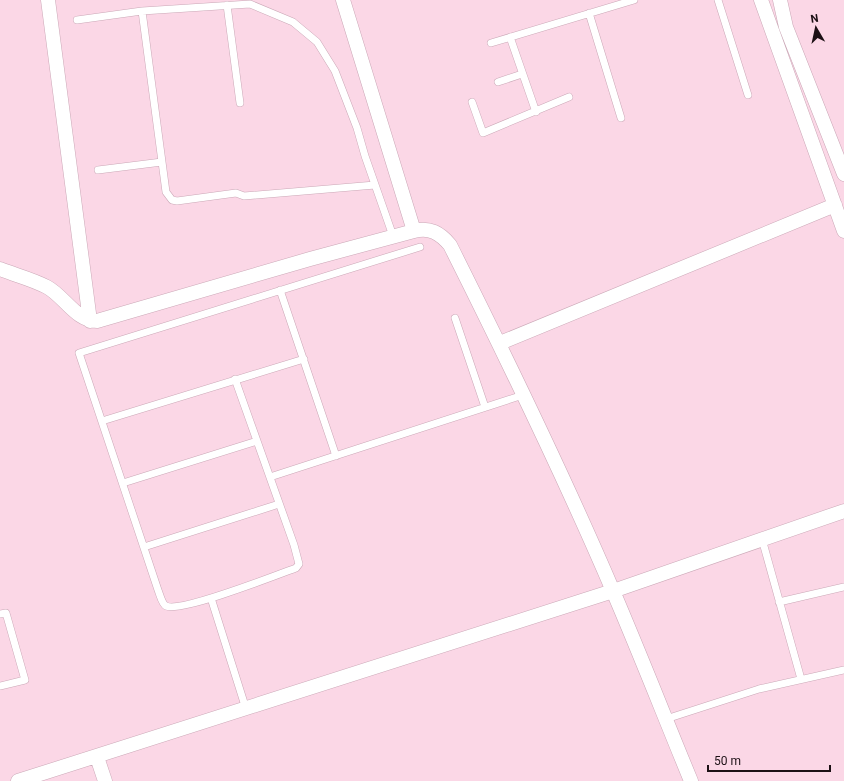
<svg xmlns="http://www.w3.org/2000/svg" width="844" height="781" viewBox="0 0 844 781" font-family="Roboto,sans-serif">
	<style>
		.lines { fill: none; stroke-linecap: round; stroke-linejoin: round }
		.service-casing { stroke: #cba8b7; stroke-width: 8 }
		.minor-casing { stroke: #cba8b7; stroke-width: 15 }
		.service { stroke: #fff; stroke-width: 7 }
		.minor { stroke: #fff; stroke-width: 14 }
	</style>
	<rect width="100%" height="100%" fill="#fbd7e6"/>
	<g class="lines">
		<!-- service casing -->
		<g class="service-casing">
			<path id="service" d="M718,0L748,95
				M227,5L240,103
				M142,11L166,192L172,200L177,201L236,193L244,196L375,185
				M589,13L621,118
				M77,20L142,11L250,4L293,22L317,42L335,71L357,128L365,156L393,236
				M510,37L536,112
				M491,43L634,0
				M498,82L522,74
				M472,102L483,133L569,97
				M98,170L162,162
				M280,290L336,456
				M455,318L485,407
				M235,379L294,545L299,564L296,568C277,575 180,613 166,606C162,604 160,595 158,590L79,353L420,247
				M102,421L304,359
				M270,477L523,395
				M123,483L257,441
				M762,539L801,679
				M144,547L279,504
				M211,598L246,709
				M779,602L844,587
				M0,614L6,613L25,680L0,686
				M666,719L759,689L844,670"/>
		</g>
		<!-- minor casing -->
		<g class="minor-casing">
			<path id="minor" d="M48,0L90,321
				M343,0L414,231
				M761,0L844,231
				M780,0L786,27L844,174
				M0,269C15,275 32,279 47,287C64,296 76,321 97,321L310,259L414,231C430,227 440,233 450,245C507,359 563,474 613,591C640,654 665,718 691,781
				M500,343L835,205
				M97,757L105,781
				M18,781L613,591L844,511"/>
		</g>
		<!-- service -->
		<use href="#service" class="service"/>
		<!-- minor -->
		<use href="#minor" class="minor"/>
	</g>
	<!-- north arrow -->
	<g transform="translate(816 28) rotate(351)" stroke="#fbd7e6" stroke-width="3" paint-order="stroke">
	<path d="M0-3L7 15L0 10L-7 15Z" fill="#1c1015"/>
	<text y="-6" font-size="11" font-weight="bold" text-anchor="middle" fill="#1c1015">N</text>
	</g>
	<!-- scale -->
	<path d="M708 765v6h122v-6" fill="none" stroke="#1c1015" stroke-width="2"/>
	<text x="714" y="765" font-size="12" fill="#1c1015" stroke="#fbd7e6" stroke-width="3" paint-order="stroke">50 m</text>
</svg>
